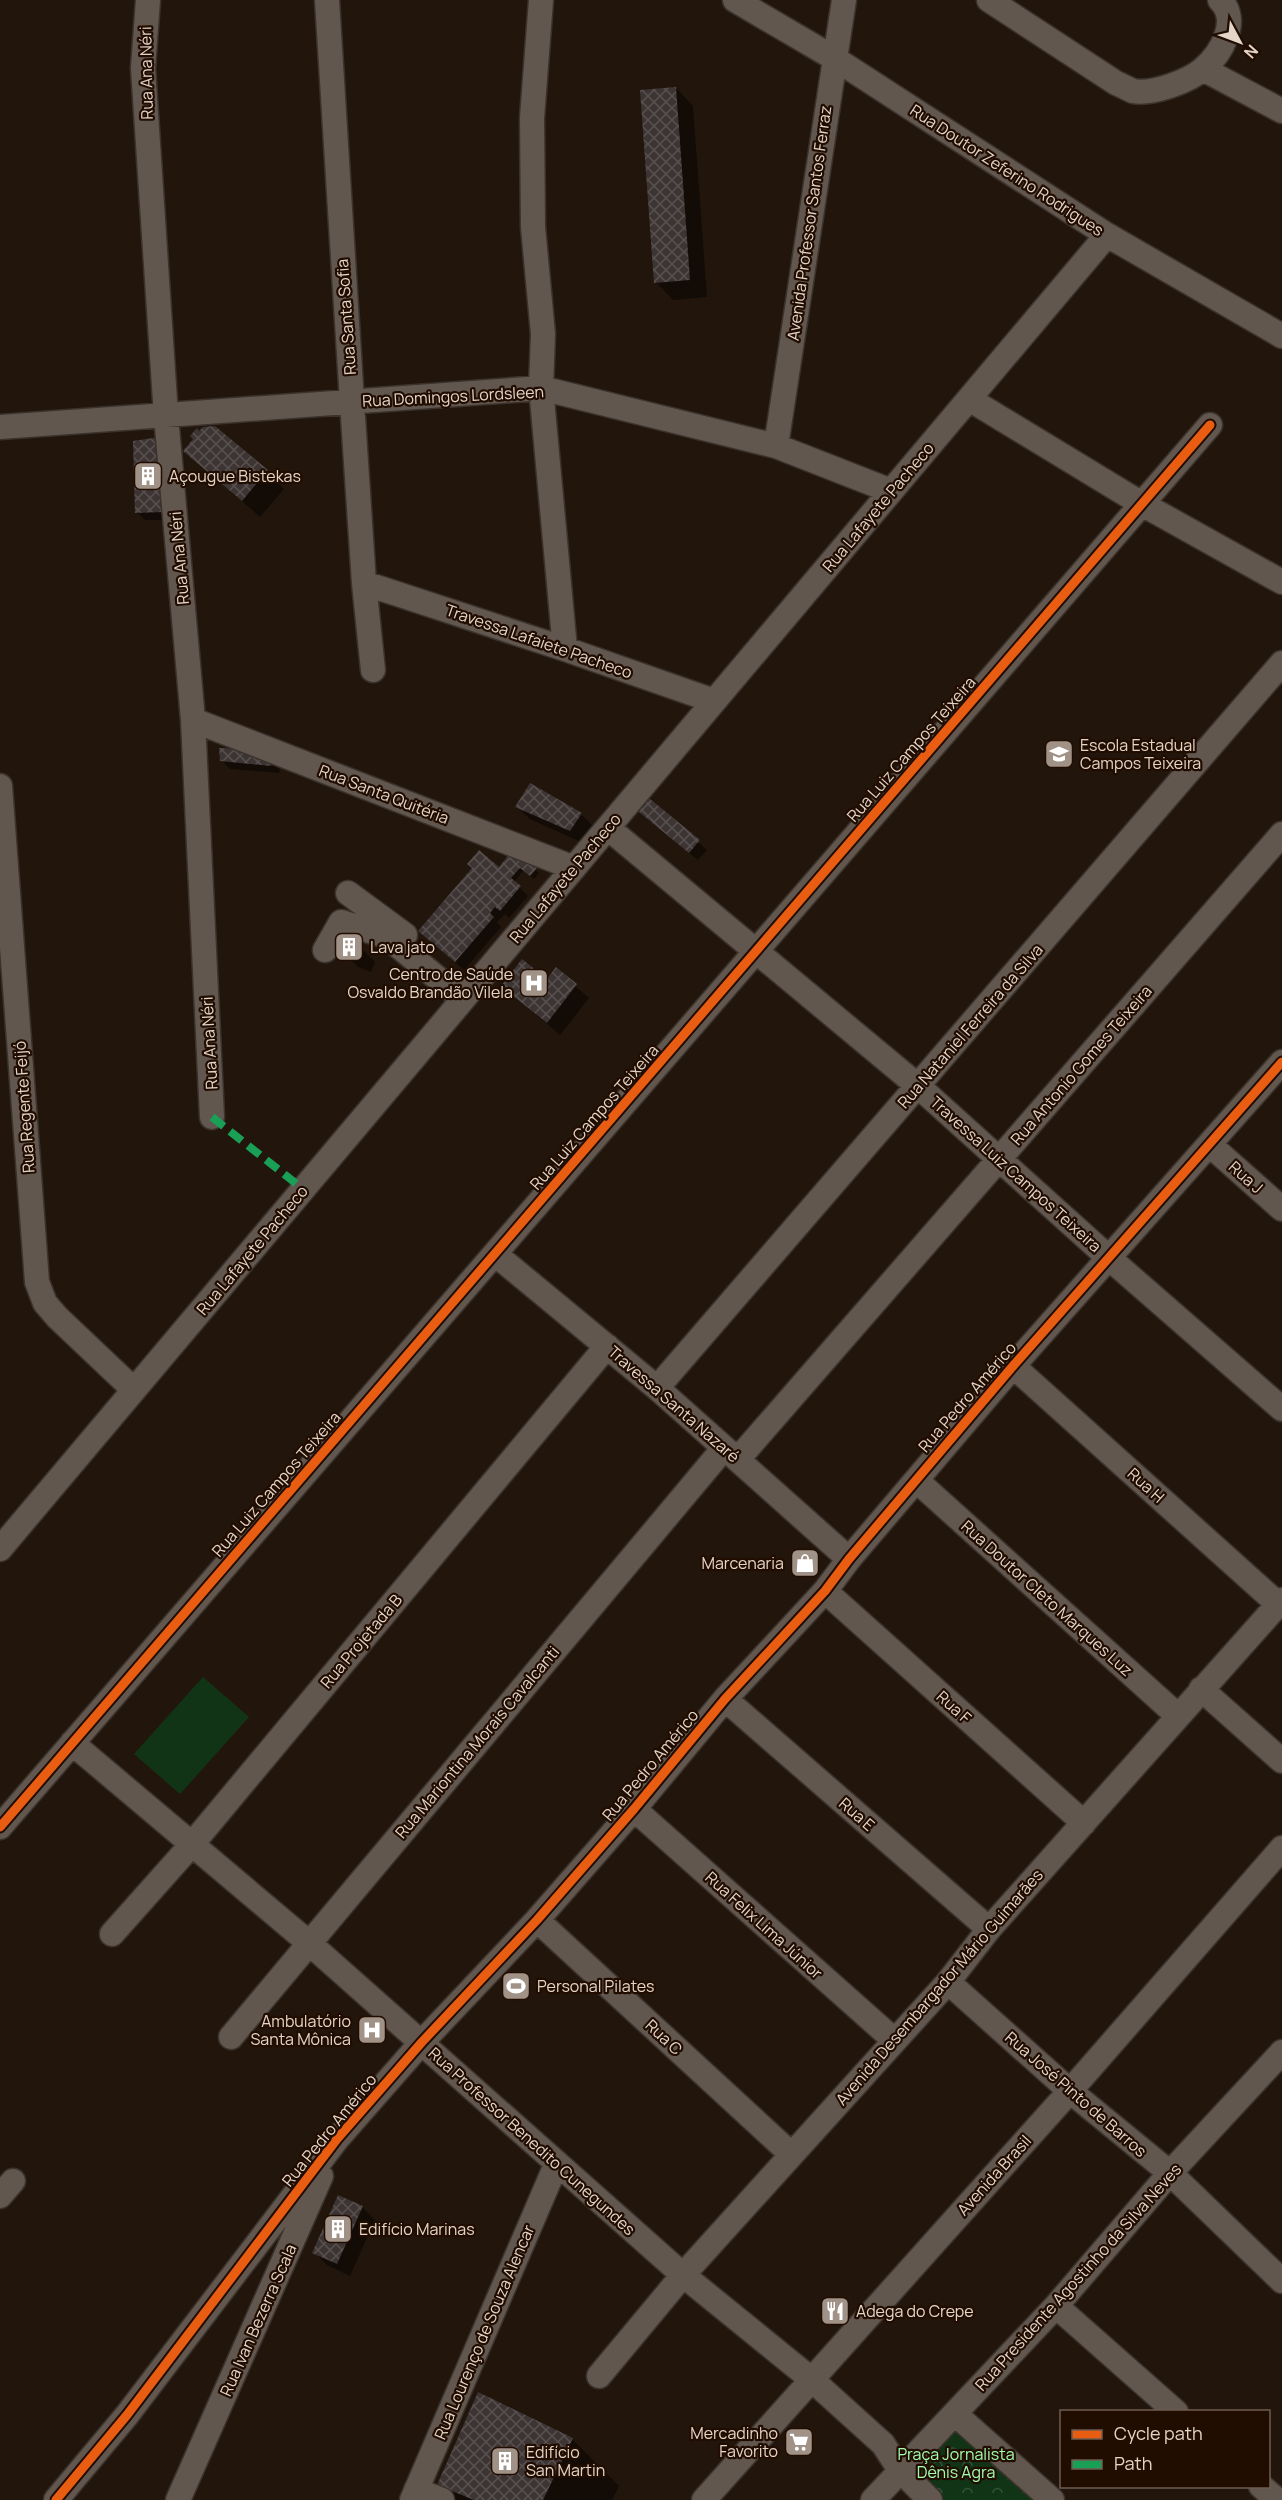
<svg xmlns="http://www.w3.org/2000/svg" width="1282" height="2500" viewBox="0 0 1282 2500" font-family="Manrope,sans-serif">
	<style>
		.grass { fill: #123416 }
		.park { fill: url(#park-crowns) }
		.shadow { fill: #0007 }
		.building { fill: url(#building-cross-hatch) }
		.lines { fill: none; stroke-linecap: round; stroke-linejoin: round }
		.minor-casing { stroke: #3b322c; stroke-width: 27 }
		.minor { stroke: #61574f; stroke-width: 24 }
		.quiet { stroke: #1a9f57; stroke-width: 8; stroke-dasharray: 15 8; stroke-linecap: butt }
		.cycleway-casing { stroke: #210c00; stroke-width: 13 }
		.cycleway { stroke: #e95d12; stroke-width: 9 }
		.labels { text-anchor: middle; dominant-baseline: central; stroke-width: 4.5; stroke-linejoin: round; paint-order: stroke }
		.street-label { font-size: 16px; fill: #e4d5c9; stroke: #210c00 }
		.poi-label { font-size: 16px; fill: #e4d5c9; stroke: #210c00; text-anchor: start }
		.park-label { font-size: 16px; fill: #a1fead; stroke: #210c00 }
	</style>
	<defs>
		<pattern id="park-crowns" width="20" height="18" patternUnits="userSpaceOnUse" patternTransform="scale(1.5)"><rect width="20" height="18" fill="#123416"/><path d="M2 6a3 3 0 1 1 6 0M12 15a3 3 0 1 1 6 0" fill="none" stroke="#345037"/></pattern>
		<pattern id="building-cross-hatch" width="8" height="8" patternUnits="userSpaceOnUse" patternTransform="scale(1.5)"><rect width="8" height="8" fill="#3d3534"/><path d="M0 0l8 8M0 8l8-8" fill="none" stroke="#595150"/></pattern>
	</defs>
	<rect width="100%" height="100%" fill="#22160c"/>
	<!-- grass -->
	<path class="grass" d="M203,1677L249,1717L180,1794L134,1754Z"/>
	<!-- park -->
	<path class="park" d="M955,2414L1052,2500H930L900,2470Z"/>
	<!-- shadow -->
	<path class="shadow" d="M676,88L693,106L707,297L673,300L656,282Z
		M159,439L171,520H145L137,512Z
		M195,439L267,472L284,489L260,517L185,451Z
		M221,760L271,762L280,770L279,773L230,769Z
		M644,796L707,850L698,860L643,815Z
		M517,807L581,814L594,827L583,843L530,819Z
		M511,848L539,873L534,879L524,870L514,882L528,896L509,918L505,914L497,922L501,927L464,970L428,939L499,869L509,857Z
		M358,945L375,962L371,972L358,967L341,950Z
		M556,970L589,998L560,1035L503,986L547,981Z
		M339,2197L362,2207L375,2220L350,2276L327,2265L314,2252Z
		M572,2439L619,2486L612,2500H454L439,2485Z"/>
	<!-- building -->
	<path class="building" d="M676,87L690,280L654,283L640,90Z
		M215,426L268,470L242,501L183,451L193,439L190,436L197,428L199,431L203,427Z
		M160,437L163,512L135,513L133,441Z
		M219,748L240,749L272,760L271,766L220,761Z
		M530,783L582,813L570,831L515,807Z
		M644,794L700,840L689,853L633,807Z
		M511,846L537,868L530,876L520,868L511,878L521,886L500,911L495,907L490,913L494,917L455,962L418,931L472,868L467,864L479,850L499,867L507,857L504,854Z
		M344,937L359,943L353,956L339,950Z
		M522,959L547,979L556,967L577,984L547,1023L501,986Z
		M338,2195L363,2206L337,2264L312,2253Z
		M478,2392L573,2438L543,2500H474L437,2485Z"/>
	<g class="lines">
		<!-- minor casing -->
		<g class="minor-casing">
			<path id="minor" d="M148,0L143,68L166,416L193,720L212,1117
				M327,0L352,402L364,583L373,670
				M541,0L532,118L533,227L543,334L541,388L565,649
				M735,0L834,58L1107,235L1282,336
				M989,0L1116,83C1121,85 1128,89 1133,91C1152,95 1189,81 1203,69C1221,54 1241,20 1220,0
				M1203,69L1282,111
				M969,399L1142,504L1282,582
				M0,427L541,388L776,446L891,491
				M776,446L844,0
				M364,583L565,649L714,701
				M193,720L574,868
				M0,786L37,1282L45,1303L57,1317L134,1390
				M608,828L918,1086L1109,1258L1282,1409
				M348,893L405,935
				M325,950L341,922L386,936L463,999
				M1210,1145L1282,1209
				M495,1254L657,1388L849,1559
				M1013,1366L1278,1604
				M657,1388L1282,663
				M738,1459L1282,834
				M916,1480L1178,1716
				M0,1549L1107,235
				M825,1591L1084,1823
				M1201,1689L1282,1761
				M725,1699L989,1929
				M72,1743L309,1943L683,2275L811,2379L883,2444L900,2470L930,2500
				M634,1809L894,2040
				M0,1827L1210,425
				M537,1920L791,2154
				M112,1934L193,1843L607,1346
				M948,1982L1070,2091L1170,2173L1282,2281
				M231,2037L724,1448
				M0,2196L13,2181
				M1056,2306L1176,2412
				M599,2376L683,2275L948,1982L989,1929L1282,1600
				M955,2414L1052,2500
				M1261,2486L1277,2500
				M416,2490L442,2500
				M56,2500L127,2415L337,2139L422,2042L537,1920L634,1809L725,1699L825,1591L849,1559L1013,1366L1282,1062
				M178,2500L321,2176
				M412,2500L556,2165
				M704,2500L1070,2091L1282,1848
				M873,2500L1056,2306L1170,2173L1282,2052"/>
		</g>
		<!-- minor -->
		<use href="#minor" class="minor"/>
		<!-- quiet -->
		<path class="quiet" d="M212,1117L303,1189"/>
		<!-- cycleway casing -->
		<g class="cycleway-casing">
			<path id="cycleway" d="M0,1827L1210,425
				M56,2500L127,2415L337,2139L422,2042L537,1920L634,1809L725,1699L825,1591L849,1559L1013,1366L1282,1062"/>
		</g>
		<!-- cycleway -->
		<use href="#cycleway" class="cycleway"/>
	</g>
	<!-- icons -->
	<defs>
		<g id="building-square" transform="scale(1.5)"><rect x="-9" y="-9" width="18" height="18" rx="4" fill="#a09287" stroke="#210c00"/><path d="M-4-6H4V6H1V3H-1V6H-4ZM-2.5-4.3h1.7v1.8h-1.7ZM.8-4.3h1.7v1.8H.8ZM-2.5-1h1.7V.8h-1.7ZM.8-1h1.7V.8H.8Z" fill="#fff"/></g>
		<g id="school-square" transform="scale(1.5)"><rect x="-9" y="-9" width="18" height="18" rx="4" fill="#a09287" stroke="#210c00"/><path d="M0-5L7-2L0 1L-7-2ZM-4 1L0 2.5L4 1V4Q0 6-4 4Z" fill="#fff"/></g>
		<g id="hospital-square" transform="scale(1.5)"><rect x="-9" y="-9" width="18" height="18" rx="4" fill="#a09287" stroke="#210c00"/><path d="M-5-5h3v3.5h4V-5h3V5h-3V1.5h-4V5h-3Z" fill="#fff"/></g>
		<g id="shop-square" transform="scale(1.5)"><rect x="-9" y="-9" width="18" height="18" rx="4" fill="#a09287" stroke="#210c00"/><path d="M-5-2.5h2.3a2.7 3.5 0 0 1 5.4 0H5L5.5 6h-11ZM-1.5-2.5h3a1.5 2.3 0 0 0-3 0Z" fill="#fff"/></g>
		<g id="stadium-square" transform="scale(1.5)"><rect x="-9" y="-9" width="18" height="18" rx="4" fill="#a09287" stroke="#210c00"/><path d="M0-5a6.5 5 0 1 0 0 10a6.5 5 0 1 0 0-10ZM-3.5-1.8h7v3.6h-7Z" fill="#fff"/></g>
		<g id="restaurant-square" transform="scale(1.5)"><rect x="-9" y="-9" width="18" height="18" rx="4" fill="#a09287" stroke="#210c00"/><path d="M-5-6h1v4h1v-4h1v4h1v-4h1v5L-1.5 .5V6h-2V.5L-5-1ZM5-6V6H3V1.5H1.5Q1.5-4 5-6Z" fill="#fff"/></g>
		<g id="supermarket-square" transform="scale(1.5)"><rect x="-9" y="-9" width="18" height="18" rx="4" fill="#a09287" stroke="#210c00"/><path d="M-6-5.5h2.5l.6 2H6L4.5 2H-2.5L-4.4-4H-6ZM-1.5 3.2a1.3 1.3 0 1 0 .1 0ZM3 3.2a1.3 1.3 0 1 0 .1 0Z" fill="#fff"/></g>
	</defs>
	<g fill-rule="evenodd">
		<use href="#building-square" x="148" y="476"/>
		<use href="#school-square" x="1059" y="754"/>
		<use href="#building-square" x="349" y="947"/>
		<use href="#hospital-square" x="534" y="983"/>
		<use href="#shop-square" x="805" y="1563"/>
		<use href="#stadium-square" x="516" y="1986"/>
		<use href="#hospital-square" x="372" y="2030"/>
		<use href="#building-square" x="338" y="2229"/>
		<use href="#restaurant-square" x="835" y="2311"/>
		<use href="#supermarket-square" x="799" y="2442"/>
		<use href="#building-square" x="505" y="2461"/>
	</g>
	<g class="labels">
		<!-- street labels -->
		<g class="street-label">
			<text transform="translate(146 73) rotate(-91)">Rua Ana Néri</text>
			<text transform="translate(1007 170) rotate(33)">Rua Doutor Zeferino Rodrigues</text>
			<text transform="translate(809 223) rotate(-82)">Avenida Professor Santos Ferraz</text>
			<text transform="translate(346 317) rotate(-94)">Rua Santa Sofia</text>
			<text transform="translate(453 396) rotate(-3)">Rua Domingos Lordsleen</text>
			<text transform="translate(878 507) rotate(-50)">Rua Lafayete Pacheco</text>
			<text transform="translate(179 558) rotate(-95)">Rua Ana Néri</text>
			<text transform="translate(539 641) rotate(19)">Travessa Lafaiete Pacheco</text>
			<text transform="translate(911 749) rotate(-49)">Rua Luiz Campos Teixeira</text>
			<text transform="translate(384 794) rotate(21)">Rua Santa Quitéria</text>
			<text transform="translate(565 878) rotate(-50)">Rua Lafayete Pacheco</text>
			<text transform="translate(970 1026) rotate(-49)">Rua Nataniel Ferreira da Silva</text>
			<text transform="translate(209 1043) rotate(-93)">Rua Ana Néri</text>
			<text transform="translate(1081 1065) rotate(-49)">Rua Antonio Gomes Teixeira</text>
			<text transform="translate(24 1107) rotate(-94)">Rua Regente Feijó</text>
			<text transform="translate(594 1117) rotate(-49)">Rua Luiz Campos Teixeira</text>
			<text transform="translate(1016 1174) rotate(42)">Travessa Luiz Campos Teixeira</text>
			<text transform="translate(1246 1177) rotate(42)">Rua J</text>
			<text transform="translate(252 1250) rotate(-50)">Rua Lafayete Pacheco</text>
			<text transform="translate(967 1397) rotate(-49)">Rua Pedro Américo</text>
			<text transform="translate(674 1404) rotate(41)">Travessa Santa Nazaré</text>
			<text transform="translate(276 1484) rotate(-49)">Rua Luiz Campos Teixeira</text>
			<text transform="translate(1146 1485) rotate(42)">Rua H</text>
			<text transform="translate(1047 1598) rotate(42)">Rua Doutor Cleto Marques Luz</text>
			<text transform="translate(361 1641) rotate(-50)">Rua Projetada B</text>
			<text transform="translate(954 1707) rotate(42)">Rua F</text>
			<text transform="translate(477 1742) rotate(-50)">Rua Mariontina Morais Cavalcanti</text>
			<text transform="translate(650 1765) rotate(-50)">Rua Pedro Américo</text>
			<text transform="translate(857 1814) rotate(41)">Rua E</text>
			<text transform="translate(764 1925) rotate(42)">Rua Felix Lima Júnior</text>
			<text transform="translate(939 1987) rotate(-49)">Avenida Desembargador Mário Guimarães</text>
			<text transform="translate(664 2037) rotate(43)">Rua C</text>
			<text transform="translate(1076 2094) rotate(41)">Rua José Pinto de Barros</text>
			<text transform="translate(329 2130) rotate(-51)">Rua Pedro Américo</text>
			<text transform="translate(532 2141) rotate(42)">Rua Professor Benedito Cunegundes</text>
			<text transform="translate(994 2175) rotate(-48)">Avenida Brasil</text>
			<text transform="translate(1078 2277) rotate(-48)">Rua Presidente Agostinho da Silva Neves</text>
			<text transform="translate(258 2320) rotate(-66)">Rua Ivan Bezerra Scala</text>
			<text transform="translate(484 2332) rotate(-67)">Rua Lourenço de Souza Alencar</text>
		</g>
		<!-- poi labels -->
		<g class="poi-label">
			<text x="169" y="476">Açougue Bistekas</text>
			<text x="1080" y="745">Escola Estadual<tspan x="1080" dy="18">Campos Teixeira</tspan></text>
			<text x="370" y="947">Lava jato</text>
			<text x="513" y="974" text-anchor="end">Centro de Saúde<tspan x="513" dy="18">Osvaldo Brandão Vilela</tspan></text>
			<text x="784" y="1563" text-anchor="end">Marcenaria</text>
			<text x="537" y="1986">Personal Pilates</text>
			<text x="351" y="2021" text-anchor="end">Ambulatório<tspan x="351" dy="18">Santa Mônica</tspan></text>
			<text x="359" y="2229">Edifício Marinas</text>
			<text x="856" y="2311">Adega do Crepe</text>
			<text x="778" y="2433" text-anchor="end">Mercadinho<tspan x="778" dy="18">Favorito</tspan></text>
			<text x="526" y="2452">Edifício<tspan x="526" dy="18">San Martin</tspan></text>
		</g>
		<!-- park labels -->
		<g class="park-label">
			<text x="956" y="2454">Praça Jornalista<tspan x="956" dy="18">Dênis Agra</tspan></text>
		</g>
	</g>
	<!-- legend -->
	<rect x="1060" y="2410" width="210" height="78" fill="#210c00" stroke="#6f5c50" stroke-width="1.5"/>
	<rect x="1072" y="2430" width="30" height="9" fill="#e95d12" stroke="#6f5c50" stroke-width="1.5"/>
	<text x="1114" y="2440" font-size="18" fill="#e4d5c9">Cycle path</text>
	<rect x="1072" y="2460" width="30" height="9" fill="#1a9f57" stroke="#6f5c50" stroke-width="1.5"/>
	<text x="1114" y="2470" font-size="18" fill="#e4d5c9">Path</text>
	<!-- north arrow -->
	<g transform="translate(1240 42) rotate(131)" stroke="#210c00" stroke-width="4.5" paint-order="stroke">
	<path d="M0-4.5L10 22L0 15L-10 22Z" fill="#e4d5c9"/>
	<text y="-9" font-size="16" font-weight="bold" text-anchor="middle" fill="#e4d5c9">N</text>
	</g>
</svg>
